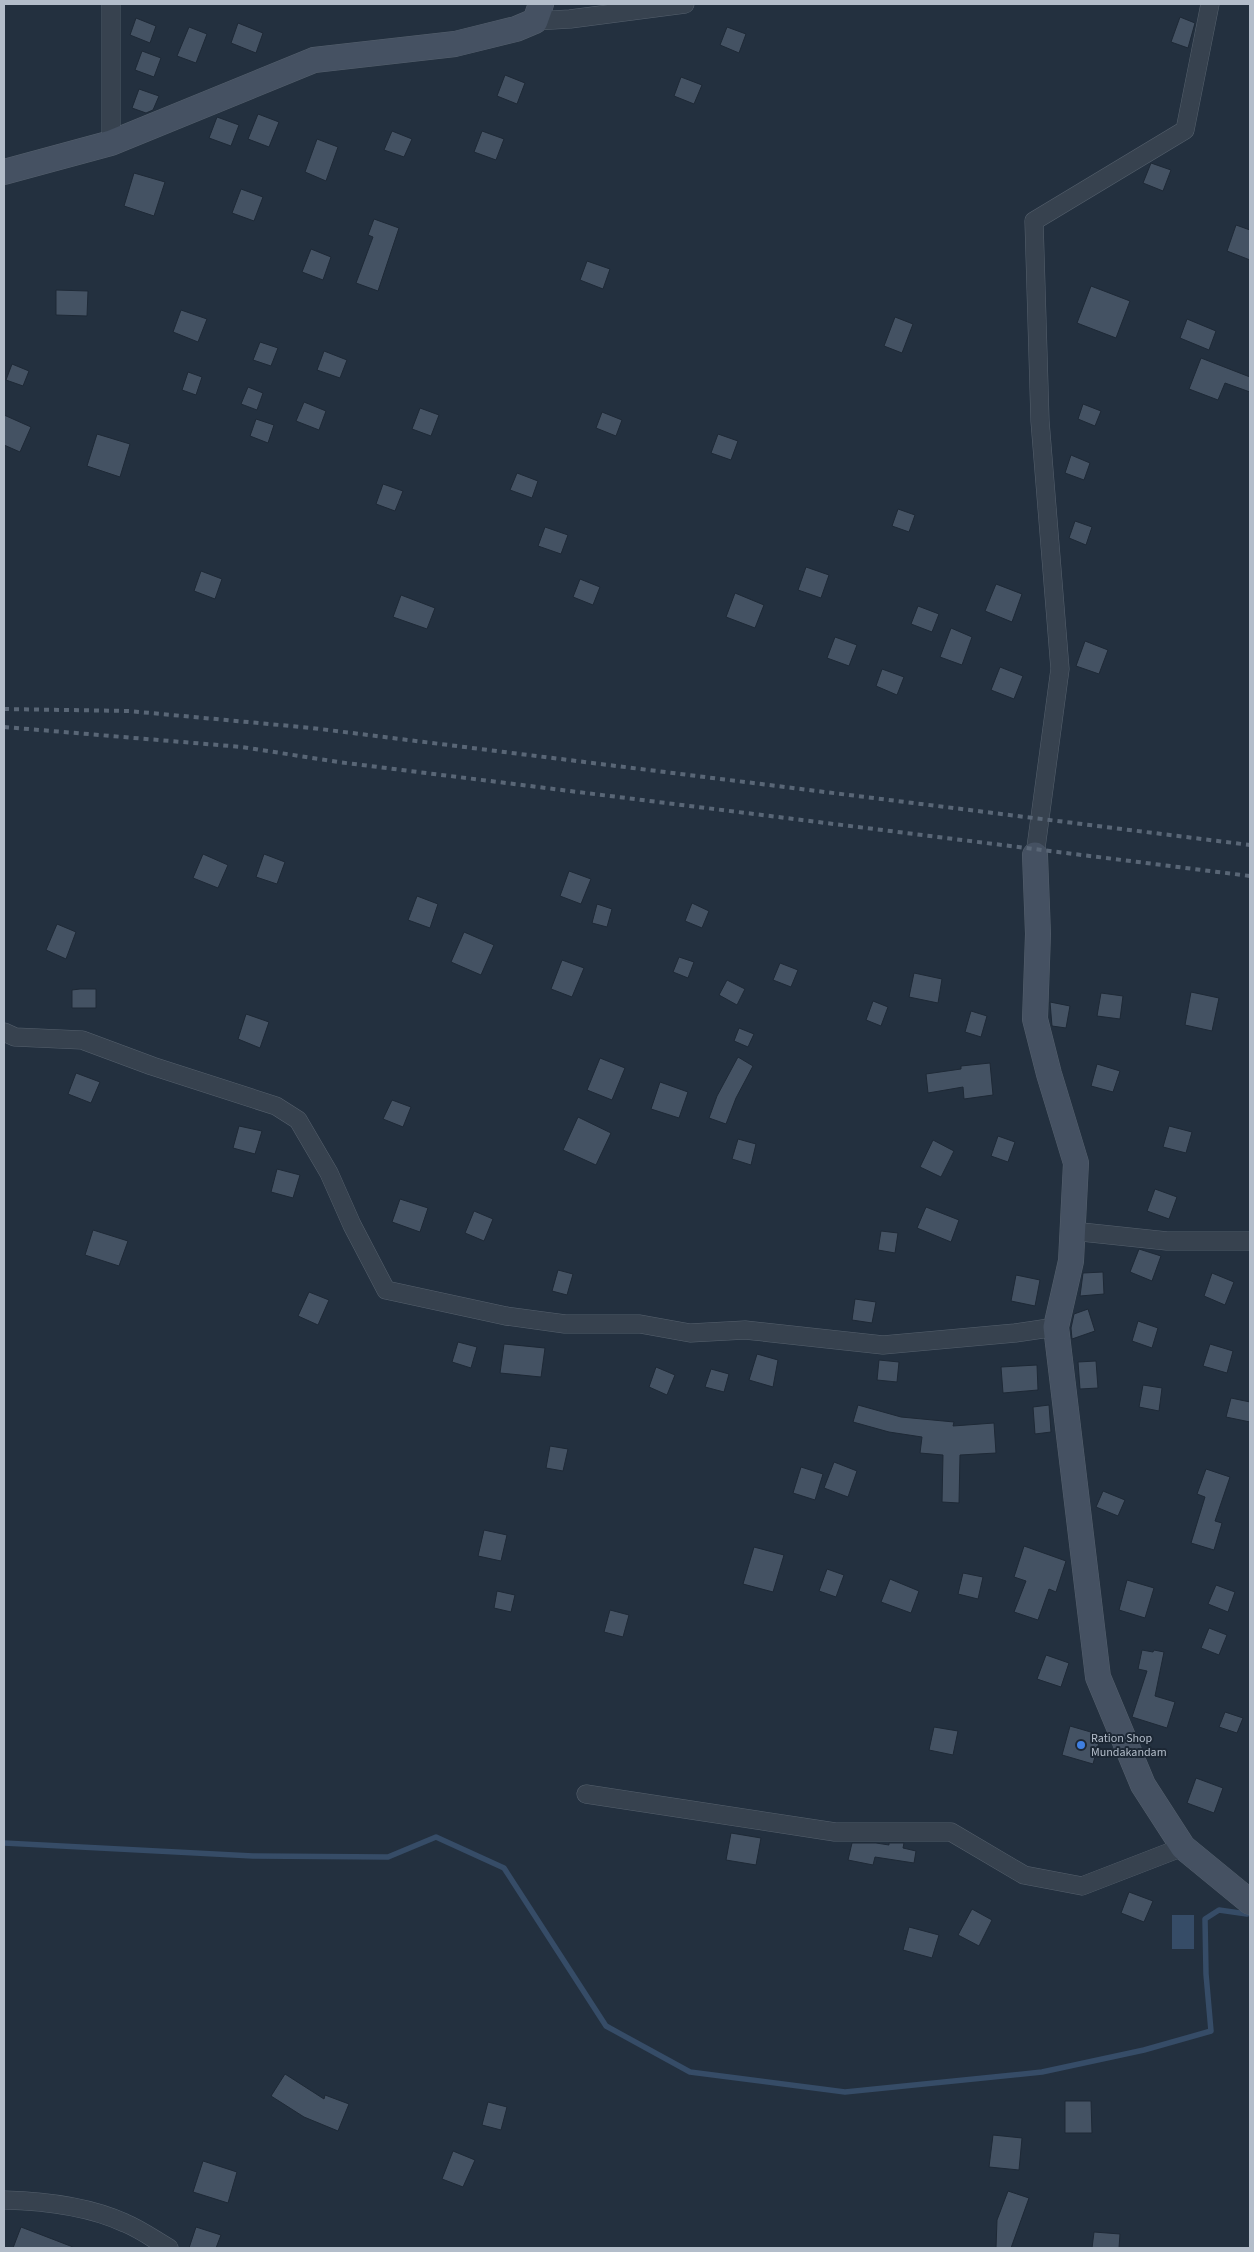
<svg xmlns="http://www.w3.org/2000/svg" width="1254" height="2252" viewBox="0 0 1254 2252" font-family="'Source Sans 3',sans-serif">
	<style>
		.water { fill: #364c67 }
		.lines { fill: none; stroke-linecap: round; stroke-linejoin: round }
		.stream { stroke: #364c67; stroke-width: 5.5 }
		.building { fill: #445263; stroke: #1e2936 }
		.street-casing { stroke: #55606d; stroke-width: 19 }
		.secondary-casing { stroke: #55606d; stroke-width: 26 }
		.street { stroke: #37424f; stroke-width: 18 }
		.secondary { stroke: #455162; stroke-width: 25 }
		.rail { stroke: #596676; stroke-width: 4; stroke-dasharray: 5 5; stroke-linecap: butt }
		.shop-dot { fill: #3f7fe0; stroke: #1c2734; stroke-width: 2 }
		.labels { text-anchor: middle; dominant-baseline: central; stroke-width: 4; stroke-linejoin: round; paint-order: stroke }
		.poi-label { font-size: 12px; fill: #b3bdca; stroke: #1c2734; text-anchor: start }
	</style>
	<rect width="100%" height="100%" fill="#23303f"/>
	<!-- water -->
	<path class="water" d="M1172,1915H1194V1949H1172Z"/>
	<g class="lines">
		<!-- stream -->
		<path class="stream" d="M4,1843L253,1856L388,1857L436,1837L504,1868L606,2026L690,2072L845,2092L1042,2072L1144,2050L1211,2031L1206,1974L1205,1919L1219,1910L1247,1914"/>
	</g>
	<!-- building -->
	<path class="building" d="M1180,17L1195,23L1188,48L1171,42Z
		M136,18L156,26L150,43L130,35Z
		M238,23L263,33L256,53L231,43Z
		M189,27L207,34L196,63L177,56Z
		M727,27L746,34L739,53L720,45Z
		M142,51L161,58L154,77L135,70Z
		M505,75L525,83L517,104L497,96Z
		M681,77L702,85L694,104L674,96Z
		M139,89L159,96L153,110L146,113L132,108Z
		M258,114L279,122L269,147L248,139Z
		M217,117L239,125L231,146L209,138Z
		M392,131L412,139L404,157L384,150Z
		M482,131L504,139L496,160L474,152Z
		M317,139L338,147L326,181L305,172Z
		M1151,163L1171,170L1163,191L1143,183Z
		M134,173L165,182L154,216L124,206Z
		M241,189L263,197L254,221L232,213Z
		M374,219L399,228L378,291L356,283L373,237L368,235Z
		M1236,225L1250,230V260L1227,251Z
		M311,249L331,257L323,280L302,272Z
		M587,261L610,269L603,289L580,280Z
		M1091,286L1130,301L1116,338L1077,323Z
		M56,290L88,291L87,316L56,315Z
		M181,310L207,319L198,342L173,332Z
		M895,317L913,324L902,353L884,346Z
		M1187,319L1216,331L1209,350L1180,338Z
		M260,342L278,348L271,366L253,360Z
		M324,351L347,360L340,378L317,370Z
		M1201,358L1250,377V392L1225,383L1218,400L1189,389Z
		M12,364L29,371L23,386L6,380Z
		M188,372L202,377L196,395L182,390Z
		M248,387L263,393L257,410L241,404Z
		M304,402L326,411L319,430L296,421Z
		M1083,404L1101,411L1095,426L1078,419Z
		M420,408L439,415L431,436L412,429Z
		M602,412L622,420L616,436L596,428Z
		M4,415L31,427L20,452L4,445Z
		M256,419L274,425L268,443L250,436Z
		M97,434L130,444L120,477L87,466Z
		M718,434L738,441L731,460L711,453Z
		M1071,455L1090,463L1084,480L1065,473Z
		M517,473L538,481L532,498L510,490Z
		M383,484L403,491L395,511L376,504Z
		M898,509L915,515L909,532L892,526Z
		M1075,521L1092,527L1086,545L1069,538Z
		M545,527L568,535L561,554L538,546Z
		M806,567L829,575L821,598L798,590Z
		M201,571L222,579L215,599L194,591Z
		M580,579L600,587L593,605L573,597Z
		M996,584L1022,594L1012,622L985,611Z
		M735,593L764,605L755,628L726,617Z
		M401,595L435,608L427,629L393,617Z
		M918,606L939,614L932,632L911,624Z
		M951,628L972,637L962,665L940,657Z
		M835,637L857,645L849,666L827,658Z
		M1085,641L1108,650L1099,674L1076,666Z
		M1000,667L1023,676L1014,699L991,690Z
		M882,669L904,677L897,695L876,686Z
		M203,854L228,865L218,888L193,878Z
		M264,854L285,862L277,884L256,877Z
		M569,871L591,879L581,904L560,896Z
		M417,896L438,904L430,928L408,920Z
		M692,903L709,911L702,928L685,921Z
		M597,904L612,909L607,927L592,923Z
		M57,924L76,932L66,959L46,950Z
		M464,932L494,945L481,975L451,962Z
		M679,957L694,962L688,978L673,972Z
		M562,960L584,968L572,997L551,989Z
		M780,963L798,970L791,987L773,980Z
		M914,973L942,979L938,1003L909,997Z
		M727,980L745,989L737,1005L719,995Z
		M80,989H96V1008H72V990Z
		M1191,992L1219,998L1212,1031L1185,1025Z
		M1101,993L1123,996L1120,1019L1097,1016Z
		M873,1001L888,1007L881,1026L866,1020Z
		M1050,1002L1070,1006L1066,1028L1052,1026Z
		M971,1011L987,1016L981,1037L965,1032Z
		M246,1014L269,1022L260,1048L238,1039Z
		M739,1028L754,1034L748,1047L734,1041Z
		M738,1057L753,1066L736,1098L726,1124L709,1118L717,1096Z
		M600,1058L625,1068L612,1100L587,1090Z
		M990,1063L993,1095L964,1099L963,1087L928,1093L926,1074L961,1069V1066Z
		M1097,1064L1120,1071L1113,1092L1091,1086Z
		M76,1073L100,1082L91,1103L68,1094Z
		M660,1082L688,1092L679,1118L651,1109Z
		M392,1100L411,1107L403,1127L383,1119Z
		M578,1117L611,1133L596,1165L563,1150Z
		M239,1126L262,1131L255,1154L233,1148Z
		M1169,1126L1192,1132L1186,1153L1163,1147Z
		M998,1136L1015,1142L1008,1162L991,1156Z
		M738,1139L756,1144L751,1165L732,1159Z
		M933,1140L954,1151L941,1177L920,1167Z
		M277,1169L300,1175L293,1198L271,1192Z
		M1155,1189L1177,1197L1169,1219L1147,1211Z
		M400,1199L428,1208L420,1232L392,1222Z
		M926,1207L959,1220L951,1242L917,1228Z
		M474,1211L493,1219L484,1241L465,1233Z
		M93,1230L128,1241L119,1266L85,1255Z
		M881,1231L898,1233L895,1253L878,1250Z
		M1139,1249L1161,1256L1152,1281L1130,1272Z
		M558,1270L573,1274L567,1295L552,1291Z
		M1103,1272L1104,1294L1080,1296L1083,1273Z
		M1212,1273L1234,1282L1225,1305L1204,1296Z
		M1016,1275L1040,1280L1035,1306L1011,1301Z
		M309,1292L329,1300L318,1325L298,1316Z
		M855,1299L876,1302L872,1323L852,1320Z
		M1088,1309L1095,1331L1072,1339L1071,1328L1074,1314Z
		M1138,1321L1158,1328L1152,1348L1132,1341Z
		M458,1342L477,1347L471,1368L452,1362Z
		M504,1344L545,1348L541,1377L500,1373Z
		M1210,1344L1233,1351L1227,1373L1203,1366Z
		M757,1354L778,1360L773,1387L749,1380Z
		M879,1360L899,1362L897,1382L877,1380Z
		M1096,1361L1098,1388L1080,1389L1078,1362Z
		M1037,1365L1038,1390L1003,1393L1001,1367Z
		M656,1367L675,1375L667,1395L649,1387Z
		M711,1369L729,1374L724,1392L705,1387Z
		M1143,1385L1162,1388L1159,1411L1139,1407Z
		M1231,1398L1250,1402V1422L1226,1417Z
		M858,1405L901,1417L954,1422L953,1426L994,1423L996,1453L960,1455L959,1503L942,1502L943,1455L920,1453L922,1437L889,1432L853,1422Z
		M1049,1405L1051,1432L1035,1434L1033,1407Z
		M550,1446L568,1449L563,1471L546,1468Z
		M834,1462L857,1471L848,1497L824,1488Z
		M801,1467L823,1474L815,1500L793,1493Z
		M1206,1469L1230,1477L1215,1521L1222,1523L1214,1550L1191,1543L1205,1497L1197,1494Z
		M1103,1491L1125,1500L1118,1516L1096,1507Z
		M484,1530L507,1535L501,1561L478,1556Z
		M1024,1546L1066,1561L1056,1592L1049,1589L1038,1620L1014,1612L1026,1581L1014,1577Z
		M754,1547L784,1555L773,1592L743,1584Z
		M827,1569L844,1575L836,1597L819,1591Z
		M963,1573L983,1577L978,1599L958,1594Z
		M890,1579L919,1591L911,1613L881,1602Z
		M1127,1580L1154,1588L1145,1618L1119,1610Z
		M1216,1585L1235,1592L1228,1612L1208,1604Z
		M497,1591L515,1595L511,1612L494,1608Z
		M610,1610L629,1615L623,1637L604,1632Z
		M1209,1628L1227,1635L1219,1655L1201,1648Z
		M1142,1650L1153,1652L1154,1650L1164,1652L1155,1696L1175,1702L1167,1728L1132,1717L1147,1671L1138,1669Z
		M1046,1655L1069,1663L1061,1687L1037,1679Z
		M1225,1712L1243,1718L1237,1733L1219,1727Z
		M1070,1726L1101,1735L1093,1764L1062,1755Z
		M934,1727L958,1731L953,1755L929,1750Z
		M1196,1778L1223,1788L1214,1813L1187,1803Z
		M731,1833L761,1838L756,1865L726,1860Z
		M852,1843H876L889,1845V1843H904L903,1848L916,1851L914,1863L875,1857L873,1865L848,1860Z
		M1129,1892L1153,1901L1144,1922L1121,1913Z
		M972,1909L992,1920L979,1946L958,1935Z
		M909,1927L939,1935L932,1958L903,1950Z
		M285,2074L324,2099L325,2095L349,2104L338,2131L304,2117L271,2096Z
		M1065,2101H1091L1092,2133H1065Z
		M488,2102L507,2107L501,2130L482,2125Z
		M993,2135L1022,2138L1019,2170L989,2167Z
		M453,2151L475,2160L463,2187L442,2179Z
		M203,2161L237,2172L228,2203L193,2192Z
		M1008,2191L1029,2198L1011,2248H996L997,2220Z
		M21,2227L73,2247V2248H13Z
		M196,2227L221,2235L216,2248H189Z
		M1094,2232L1120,2234L1119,2248H1092Z"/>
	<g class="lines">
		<!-- street casing -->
		<g class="street-casing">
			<path id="street" d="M111,4V143
				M535,21L570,19L685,4
				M1035,855L1060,669L1040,421L1034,221L1185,130L1210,4
				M4,1032L15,1037L82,1040L152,1066L276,1106L298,1120L329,1173L352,1225L386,1290L506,1316L565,1324H640L690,1333L745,1330L883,1345L1015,1333L1056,1327
				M1072,1231L1167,1241H1250
				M586,1794L835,1832H951L1024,1875L1082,1886L1183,1847
				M4,2200C44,2201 88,2206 125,2223C140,2229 155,2240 169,2248"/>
		</g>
		<!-- secondary casing -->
		<g class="secondary-casing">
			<path id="secondary" d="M4,172L111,143L314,60L455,44L516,29L535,21L541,4
				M1035,855L1038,934L1035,1019L1049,1074L1076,1163L1071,1261L1056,1327L1098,1677L1143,1785L1183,1847L1250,1902"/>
		</g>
		<!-- street -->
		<use href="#street" class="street"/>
		<!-- secondary -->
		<use href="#secondary" class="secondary"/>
		<!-- rail -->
		<path class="rail" d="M4,709L129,711L312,728L1250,845
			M4,727L242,747L338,762L1250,876"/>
	</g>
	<!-- markers -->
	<circle class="shop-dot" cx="1081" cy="1745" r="5"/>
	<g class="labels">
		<!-- poi labels -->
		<g class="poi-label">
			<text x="1091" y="1738">Ration Shop<tspan x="1091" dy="14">Mundakandam</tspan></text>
		</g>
	</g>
	<!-- border -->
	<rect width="1254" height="2252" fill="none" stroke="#b3bdca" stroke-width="10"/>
</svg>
